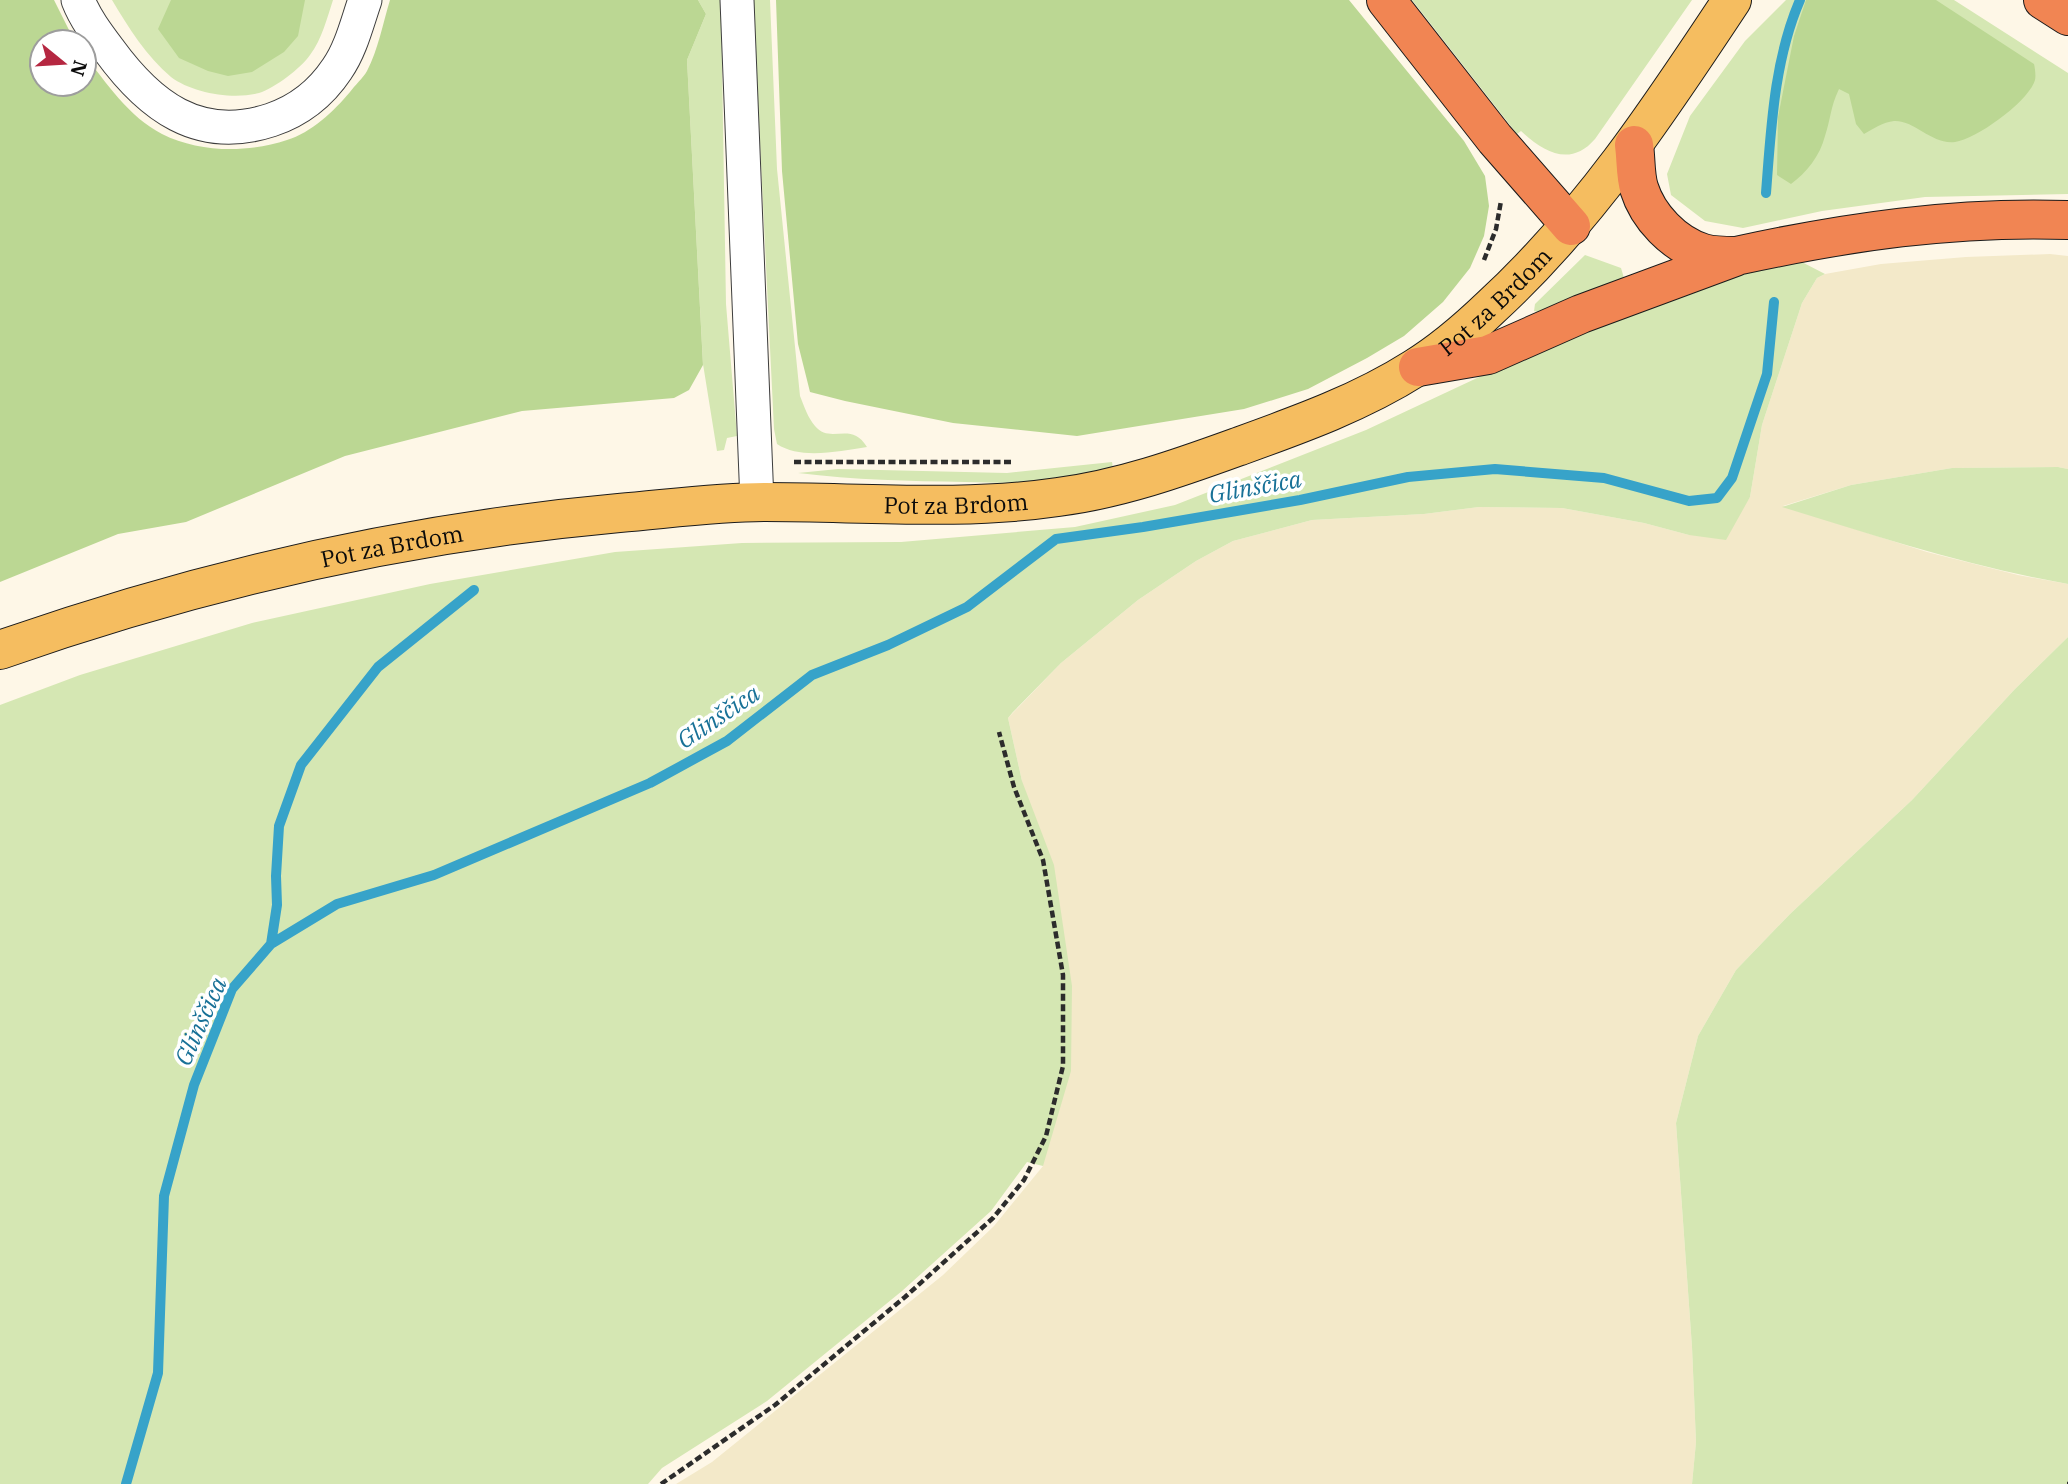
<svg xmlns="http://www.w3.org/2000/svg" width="2068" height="1484" viewBox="0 0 2068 1484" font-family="'IBM Plex Serif',serif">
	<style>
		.farmland { fill: #f3e9c9 }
		.green { fill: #d5e7b3 }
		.forest { fill: #bbd793 }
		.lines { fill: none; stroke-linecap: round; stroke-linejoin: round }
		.stream { stroke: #37a3c9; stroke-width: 10 }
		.minor-casing { stroke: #3d3d3d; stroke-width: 35 }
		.major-casing { stroke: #1b1b1b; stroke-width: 40 }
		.highway-casing { stroke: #1b1b1b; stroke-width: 40 }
		.path { stroke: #2c2c2c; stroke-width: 4.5; stroke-dasharray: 7 3.5; stroke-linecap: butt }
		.minor { stroke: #fff; stroke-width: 33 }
		.major { stroke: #f5bd60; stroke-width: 38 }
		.highway { stroke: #f18553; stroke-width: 38 }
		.labels { text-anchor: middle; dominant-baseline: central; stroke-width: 7; stroke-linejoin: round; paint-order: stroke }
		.street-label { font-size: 23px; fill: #0a0a0a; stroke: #fff }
		.water-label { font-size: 24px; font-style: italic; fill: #187197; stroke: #fff }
	</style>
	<rect width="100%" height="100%" fill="#fef7e7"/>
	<!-- farmland -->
	<path class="farmland" d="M2050,254L2068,256V469L2058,467L1952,468L1851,485L1783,506L1927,552L2018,575L2068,584V637L2015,689L1912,800L1790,914L1736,970L1698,1036L1676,1123L1692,1347L1696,1442L1692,1484H676L712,1462L943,1275L994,1226L1043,1166L1022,781L1008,718L1061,663L1138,600L1196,561L1233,541L1312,520L1424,514L1479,507L1562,508L1644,523L1689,535L1742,509L1750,497L1762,425L1802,303L1817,278L1825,274L1881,264L1966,257Z"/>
	<!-- green -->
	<path class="green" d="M112,0H333C327,18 322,39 310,55C301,68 275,88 259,93C233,100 192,93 171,77C147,57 128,27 112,0Z
		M698,0H720L721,5L726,304L737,436L727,438L724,450L717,451L703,364L687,60L706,14Z
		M753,0H770L777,169L800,396C804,406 808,418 815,426C831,445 851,420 867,447C839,451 801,460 777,444L774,429Z
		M1412,0H1692L1595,139C1571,167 1544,153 1521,131L1517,134Z
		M1786,0H1954L2068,73V194L1925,197L1822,211L1743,228L1705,221L1671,195L1667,174L1690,116L1745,41Z
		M1585,255L1621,268L1624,278L1539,312L1534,311L1535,304Z
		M1796,259L1825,274L1817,278L1802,303L1762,425L1750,497L1726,540L1689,535L1644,523L1562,508L1479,507L1424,514L1312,520L1233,541L1196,561L1138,600L1061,663L1013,712L1008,718L1022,781L1054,865L1072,986L1071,1071L1043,1166L1027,1162L991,1211L902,1291L767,1401L662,1468L648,1484H0V705L80,675L252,623L430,584L615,552L742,543L901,542L1075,527L1175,505L1366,430L1492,371L1683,291Z
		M1112,462L1113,468C1067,486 1013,483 965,482C909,481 854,480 798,473L838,469L1007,473Z
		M2058,467L2068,469V584C1970,567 1876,536 1782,507L1851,485L1952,468Z
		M2068,637V1484H1692L1696,1442L1692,1347L1676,1123L1698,1036L1736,970L1790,914L1912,800L2015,689Z"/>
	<!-- forest -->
	<path class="forest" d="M0,0H54L75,42H42V84H84V54C106,83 129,117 162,134C200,153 248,153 287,140C311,133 334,111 350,92C355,85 363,78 367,71C378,50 383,23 390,0H698L706,14L687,60L703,365L689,390L674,398L522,411L345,456L186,522L118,534L0,582Z
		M171,0H305L298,36L284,52L252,72L228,76L208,71L179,58L158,29Z
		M776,0H1349L1464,141L1485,176L1489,206L1484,236L1470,268L1443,302L1404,336L1367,358L1308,389L1244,409L1077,436L953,423L845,401L810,392L798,344L782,171Z
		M1806,0H1936L2034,64C2035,68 2036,76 2035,80C2029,101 1977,139 1955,142C1932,145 1915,120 1894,121C1883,122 1873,129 1864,134L1856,124L1849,94L1839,89C1830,108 1831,118 1825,136C1820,156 1806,173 1791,184L1777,175L1778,117L1794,36Z"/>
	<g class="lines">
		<!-- stream -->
		<path class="stream" d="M1766,193C1771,129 1774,60 1800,0
			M271,944L277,905L276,876L279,826L301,765L378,667L474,590
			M126,1484L158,1373L164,1196L194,1085L232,989L271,944L337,904L434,875L650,783L727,741L812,675L888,645L967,607L1056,539L1143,527L1300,500L1408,477L1495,469L1604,478L1689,501L1717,498L1732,478L1767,374L1774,302"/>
		<!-- minor casing -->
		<g class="minor-casing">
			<path id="minor" d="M78,0C85,18 97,34 109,50C149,105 198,144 271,120C298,111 321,93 337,69C351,49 357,23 365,0
				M737,0L757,502"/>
		</g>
		<!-- major casing -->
		<g class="major-casing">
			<g id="major">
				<path id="s1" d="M0,650C199,580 409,532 619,513C667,509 717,502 765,502C861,502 963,511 1058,497C1120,489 1179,468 1237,447C1298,425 1360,403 1415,368C1443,351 1468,329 1491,307C1588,218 1660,109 1732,0"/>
			</g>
		</g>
		<!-- highway casing -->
		<g class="highway-casing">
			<path id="highway" d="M1386,0L1495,139L1571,226
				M2043,0L2068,16
				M1634,145C1636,159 1635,175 1639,188C1648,217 1674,244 1703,253C1713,256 1725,256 1736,256C1846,232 1955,216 2068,220
				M1418,367L1488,355L1581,314L1735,257"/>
		</g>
		<!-- path -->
		<path class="path" d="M1484,260L1496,229L1501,201
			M794,462H1013
			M661,1484L775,1405L905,1297L993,1218L1024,1180L1046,1136L1063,1066V975L1043,860L1014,787L999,732
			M2067,1484H2068"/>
		<!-- minor -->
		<use href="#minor" class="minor"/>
		<!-- major -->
		<use href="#major" class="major"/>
		<!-- highway -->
		<use href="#highway" class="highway"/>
	</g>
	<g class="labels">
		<!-- street labels -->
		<g class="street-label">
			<text stroke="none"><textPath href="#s1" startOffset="1561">Pot za Brdom</textPath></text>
			<text stroke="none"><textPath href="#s1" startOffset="973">Pot za Brdom</textPath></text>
			<text stroke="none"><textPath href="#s1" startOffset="406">Pot za Brdom</textPath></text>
		</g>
		<!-- water labels -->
		<g class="water-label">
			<text transform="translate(1255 486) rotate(-10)">Glinščica</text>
			<text transform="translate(718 716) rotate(-34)">Glinščica</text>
			<text transform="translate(200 1021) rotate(-66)">Glinščica</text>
		</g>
	</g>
	<!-- north arrow -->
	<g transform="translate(63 63) rotate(108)"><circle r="33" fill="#ffffff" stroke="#9d9d9d" stroke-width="2"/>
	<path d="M0-5L12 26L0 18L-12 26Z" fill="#b52741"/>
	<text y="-10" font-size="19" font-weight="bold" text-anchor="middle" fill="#0a0a0a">N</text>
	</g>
</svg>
